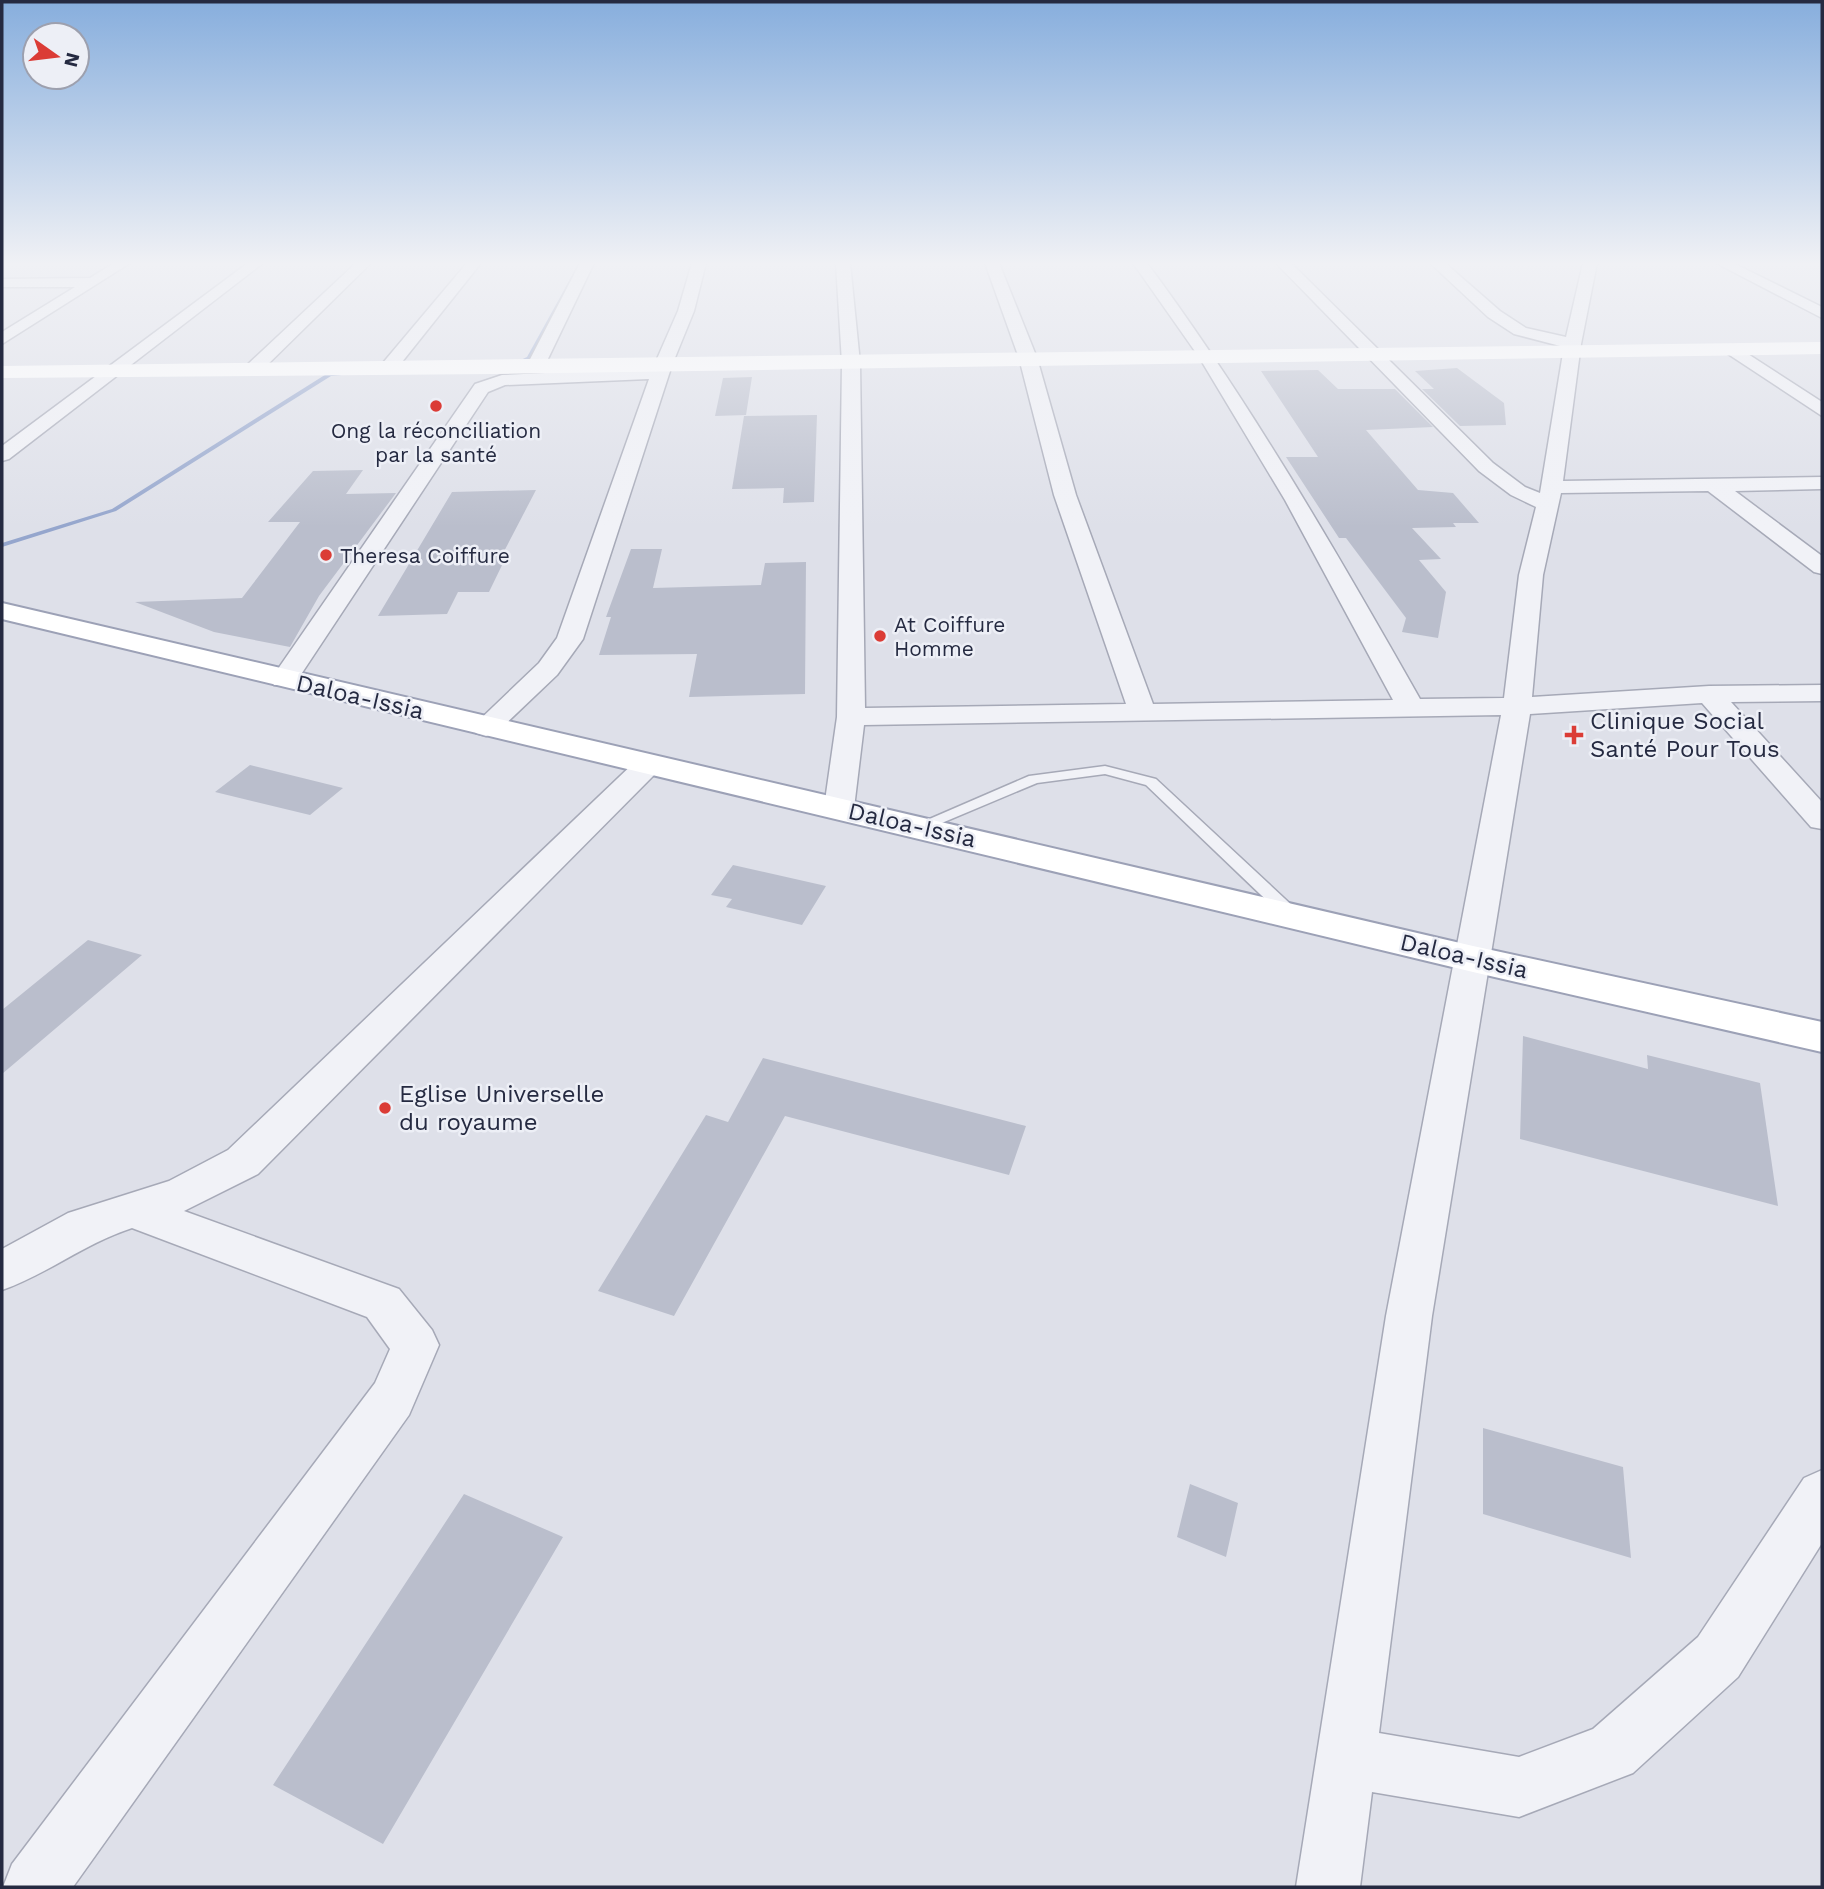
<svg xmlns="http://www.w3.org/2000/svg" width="1824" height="1889" viewBox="0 0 1824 1889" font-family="'Work Sans',sans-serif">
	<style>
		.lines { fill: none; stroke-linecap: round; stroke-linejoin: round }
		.stream { fill: #95a6cd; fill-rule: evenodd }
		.building { fill: #babecc }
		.lane-casing { stroke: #a6a9b7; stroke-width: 3 }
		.street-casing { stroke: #a6a9b7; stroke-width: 3 }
		.primary-casing { stroke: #9ca1b6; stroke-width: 4 }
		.lane { fill: #f1f2f7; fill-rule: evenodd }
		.street { fill: #f1f2f7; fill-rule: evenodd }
		.secondary { fill: #fff; fill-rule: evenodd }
		.primary { fill: #fff; fill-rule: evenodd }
		.poi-dot { fill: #db3c36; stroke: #edeff6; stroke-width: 2.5 }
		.labels { text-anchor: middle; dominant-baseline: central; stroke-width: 5; stroke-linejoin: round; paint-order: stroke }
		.far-poi-label { font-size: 21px; fill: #252a41; stroke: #edeff6; text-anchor: start }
		.street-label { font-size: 24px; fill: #252a41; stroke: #edeff6 }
		.poi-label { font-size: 24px; fill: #252a41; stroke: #edeff6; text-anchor: start }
	</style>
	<rect width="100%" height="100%" fill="#dee0e9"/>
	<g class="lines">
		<!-- stream -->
		<path class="stream" d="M579,263H583L532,358L518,365H514V363L527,357Z
			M340,372L342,375L331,376L116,511L2,547V543L112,509L328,373Z"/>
	</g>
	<!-- building -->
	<path class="building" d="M1457,368L1504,403L1506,425L1460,426L1422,389H1434L1415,371Z
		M1318,370L1338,389H1395L1433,427L1366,430L1418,490L1453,493L1479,523H1453L1456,527L1412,528L1441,559L1419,560L1446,592L1438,638L1402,632L1406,618L1346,538H1339L1286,457H1318L1261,371Z
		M752,377L746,415L715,416L723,378Z
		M817,415L814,502L783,503L784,488L732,489L744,416Z
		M363,470L346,494L396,493L319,596L290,647L214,632L135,602L242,598L300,522H268L313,471Z
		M536,490L499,561H504L489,592H458L447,614L378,616L452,492Z
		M631,549H662L653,588L761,585L765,563L806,562L805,694L689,697L697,654L599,655L611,617H606Z
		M250,765L343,788L310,815L215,792Z
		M733,865L826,886L802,925L726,907L732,899L711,895Z
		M88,940L142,955L2,1074V1010Z
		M1523,1036L1648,1069L1647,1055L1760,1083L1778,1206L1520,1139Z
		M763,1058L1026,1126L1009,1175L785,1116L674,1316L598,1291L706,1115L728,1122Z
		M1483,1428L1623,1467L1631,1558L1483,1514Z
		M1190,1484L1238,1503L1226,1557L1177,1537Z
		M464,1494L563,1537L383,1844L273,1785Z"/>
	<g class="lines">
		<!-- lane casing -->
		<g class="lane-casing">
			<path id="lane" d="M1105,766L1156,779L1298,911L1301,915L1298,919H1286L1146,785L1105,774L1037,783L925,830H913L911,827L1029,776Z"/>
		</g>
		<!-- street casing -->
		<g class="street-casing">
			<path id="street" d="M114,263H130L2,344V332L75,287H2V279L90,278Z
				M248,263H263L9,459L2,461V446Z
				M356,263H371L259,373H247L244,369L247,365Z
				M467,263H481L394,372H382L379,368L382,364Z
				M580,263H594L545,365L542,369H530L527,365Z
				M692,263H706L694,311L672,365L583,639L557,675L496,733L486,736L476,733L472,727L539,663L557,638L649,379L505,385L488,392L294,685H274L271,679L475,384L502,375L653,368L678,311Z
				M836,263H850L860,363L865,708L1126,704L1054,495L1019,358L985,263H999L1037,358L1076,495L1153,704L1393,700L1285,500L1199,357L1133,263H1147C1250,402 1335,549 1420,699L1504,698L1519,575L1536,507L1511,495L1479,471L1276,263H1291L1493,463L1525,487L1540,493L1564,347L1514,334L1488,317L1430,263H1445L1500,311L1526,328L1566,337L1583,263H1597L1581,344L1563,481L1822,477V489L1735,491L1822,556V574L1814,572L1708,491L1561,493L1543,575L1532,697L1709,686L1822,685V701L1731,702L1822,802V829L1811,827L1702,703L1530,714L1432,1316L1379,1733L1519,1757L1593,1729L1698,1637L1804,1478L1822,1470V1543L1738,1677L1633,1773L1519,1817L1372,1792L1360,1887H1296L1386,1316L1501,715L864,725L854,808L850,815L839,817L828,815L824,808L837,717L842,363Z
				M1716,263H1733L1822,307V318Z
				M1734,345L1822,402V416L1728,354L1726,350L1728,346Z
				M649,755L659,758L664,764L659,770L258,1174L184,1211L399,1289L432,1330L439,1345L409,1415L73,1887H3L12,1864L375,1383L390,1349L367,1317L132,1228C83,1244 48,1274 2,1290V1249L68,1213L169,1181L228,1150L639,758Z"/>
		</g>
		<!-- primary casing -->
		<g class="primary-casing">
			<path id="primary" d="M2,603L1473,946L1822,1022V1052L1473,972L2,619Z"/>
		</g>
		<!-- lane -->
		<use href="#lane" class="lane"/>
		<!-- street -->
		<use href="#street" class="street"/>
		<!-- secondary -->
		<path class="secondary" d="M1822,342V354L493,374L2,378V366Z"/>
		<!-- primary -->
		<use href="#primary" class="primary"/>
	</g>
	<!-- sky -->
	<linearGradient id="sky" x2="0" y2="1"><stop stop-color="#87aedd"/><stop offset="0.5" stop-color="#f0f1f5"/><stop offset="1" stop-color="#f0f1f5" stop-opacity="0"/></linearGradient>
	<rect width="1824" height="527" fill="url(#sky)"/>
	<!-- markers -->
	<g class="poi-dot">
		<circle cx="436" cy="406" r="7"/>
		<circle cx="326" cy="555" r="7"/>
		<circle cx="880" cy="636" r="7"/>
		<path d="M1570.5 724.5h7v7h7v7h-7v7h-7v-7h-7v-7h7z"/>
		<circle cx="385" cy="1108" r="7"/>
	</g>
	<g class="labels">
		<!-- far-poi labels -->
		<g class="far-poi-label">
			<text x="436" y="430" text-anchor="middle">Ong la réconciliation<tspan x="436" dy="24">par la santé</tspan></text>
			<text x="340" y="555">Theresa Coiffure</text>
			<text x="894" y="624">At Coiffure<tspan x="894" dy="24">Homme</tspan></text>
		</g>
		<!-- street labels -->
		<g class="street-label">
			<text transform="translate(360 697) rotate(13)">Daloa-Issia</text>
			<text transform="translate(912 825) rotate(13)">Daloa-Issia</text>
			<text transform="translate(1464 956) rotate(13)">Daloa-Issia</text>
		</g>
		<!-- poi labels -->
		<g class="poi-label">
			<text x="1590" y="721">Clinique Social<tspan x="1590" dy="28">Santé Pour Tous</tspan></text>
			<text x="399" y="1094">Eglise Universelle<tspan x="399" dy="28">du royaume</tspan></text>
		</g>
	</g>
	<!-- border -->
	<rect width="1824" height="1889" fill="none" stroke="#252a41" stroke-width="7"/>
	<!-- north arrow -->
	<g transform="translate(56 56) rotate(104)"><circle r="33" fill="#edeff6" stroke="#9da0ae" stroke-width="2"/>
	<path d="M0-5L12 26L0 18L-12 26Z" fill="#db3c36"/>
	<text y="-10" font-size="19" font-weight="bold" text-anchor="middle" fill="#252a41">N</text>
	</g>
</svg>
